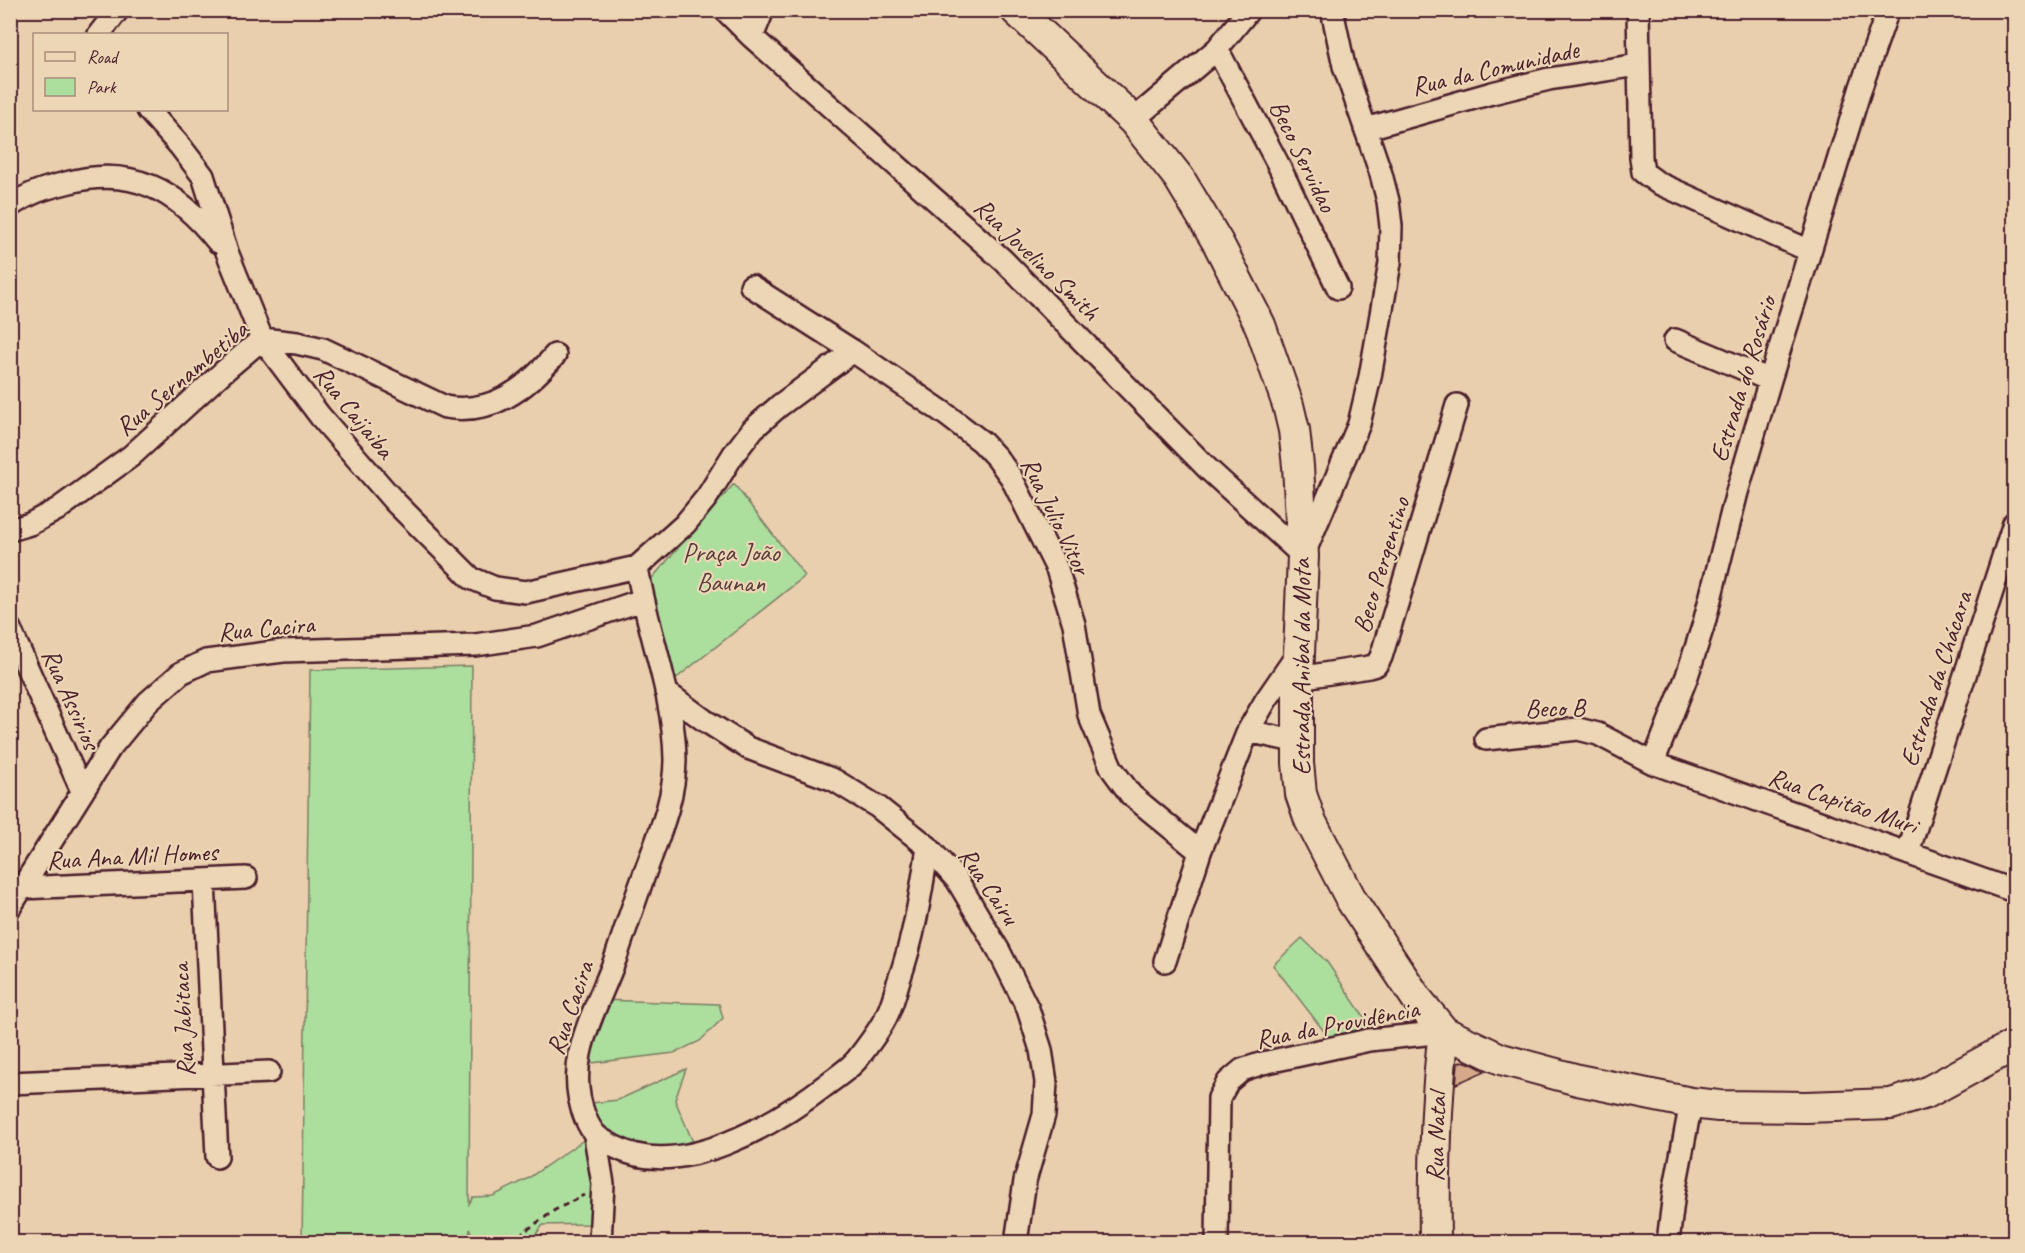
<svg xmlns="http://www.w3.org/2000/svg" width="2025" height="1253" viewBox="0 0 2025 1253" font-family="Caveat,sans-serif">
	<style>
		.green { fill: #acde9e; stroke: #7b7e64; stroke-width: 1.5 }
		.building { fill: #d5a989; stroke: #4a1f2b; stroke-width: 1.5 }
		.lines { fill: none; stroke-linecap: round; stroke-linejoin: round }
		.street-casing { stroke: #4a1f2b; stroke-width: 26 }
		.secondary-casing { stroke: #4a1f2b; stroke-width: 34 }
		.path { stroke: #4a1f2b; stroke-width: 3; stroke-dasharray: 6 4.5; stroke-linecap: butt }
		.street { stroke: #ecd6b5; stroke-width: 21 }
		.secondary { stroke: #ecd6b5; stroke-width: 30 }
		.labels { text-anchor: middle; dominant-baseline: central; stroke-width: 4.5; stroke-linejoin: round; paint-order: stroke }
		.street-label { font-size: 26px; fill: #4a1f2b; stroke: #ecd6b5 }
		.park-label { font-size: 26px; fill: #593c3c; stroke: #ecd6b5 }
	</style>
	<rect width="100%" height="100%" fill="#eacfae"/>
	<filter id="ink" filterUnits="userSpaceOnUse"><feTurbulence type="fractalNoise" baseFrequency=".0167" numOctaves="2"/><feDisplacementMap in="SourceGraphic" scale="12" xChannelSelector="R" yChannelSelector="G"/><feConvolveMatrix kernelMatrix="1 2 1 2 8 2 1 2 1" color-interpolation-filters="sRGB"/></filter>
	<g filter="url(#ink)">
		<!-- green -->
		<path class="green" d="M734,484L805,576L674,680L646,585Z
			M472,666L469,1204L473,1197L493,1196L527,1179L588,1137C591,1157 600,1207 590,1224L543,1225L530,1242H474L470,1229L469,1242H302L310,670Z
			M1302,938L1327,962L1370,1026L1330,1039L1273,965Z
			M601,1000L719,1004L723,1018L700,1041L674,1053L583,1064Z
			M686,1069L675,1100L693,1142L680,1152L664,1154L613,1137L600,1123L592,1103L618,1100Z"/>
		<!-- building -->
		<path class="building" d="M1463,1061L1474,1065L1485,1071L1456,1084L1458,1063Z"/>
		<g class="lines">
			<!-- street casing -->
			<g class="street-casing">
				<path id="street" d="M725,10L752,37L1003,260L1208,469L1303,556L1359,424L1370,377L1390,263L1391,226L1388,201L1381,174L1344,66L1332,10
					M1638,10L1641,158L1643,172L1658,183L1810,251
					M99,34L118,10
					M752,37L763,10
					M1217,49L1277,162L1338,288
					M148,110L180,146L203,176L227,252L262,339L320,416L394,501L471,578L495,588L526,592L637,567L685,524L707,497L733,455L753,429L779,406L853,351
					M1133,120L1217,49L1249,10
					M1365,129L1492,93L1549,79L1638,65
					M10,206C32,192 42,189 66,183C132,165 177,190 218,242
					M751,286L853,351L944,413L982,442L997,458L1011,477L1057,569L1074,624L1089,715L1112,769L1131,795L1200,852
					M1675,340L1770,380
					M10,530L30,524L58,509L131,456L223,372L262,339L297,343L323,349L445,407C492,415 526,389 555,355
					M637,567C647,631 674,694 675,759C675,797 660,832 647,867C636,897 626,927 616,957C597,1010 562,1060 585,1117C593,1136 598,1138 615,1147C681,1182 777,1123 830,1082C839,1075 852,1067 859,1057C869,1044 880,1030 887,1015C892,1005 895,994 898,983C914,938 921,893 928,847
					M10,629L82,791
					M1298,678L1369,667L1376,665L1381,657L1457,405
					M666,692L704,720L748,748L834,780L878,807L928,847L957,880L999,951L1028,1009L1041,1050L1046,1082L1044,1115L1025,1181L1016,1242
					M1248,731L1298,742
					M1486,739L1578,729L1598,734L1653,763L2014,891
					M1653,763L1687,676L1704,623L1737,492L1770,380L1861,87L1888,10
					M1908,852L2014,523
					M204,881L217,1157
					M21,888L246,878
					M10,907L110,748L148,702L181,673L206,661L283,651L475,645L537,636L642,600
					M1165,961L1200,852L1248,731L1266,700L1299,652
					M10,1083L269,1072
					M595,1136L603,1184L600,1242
					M1217,1242L1219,1098L1228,1082L1242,1070L1263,1063L1369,1040L1444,1032
					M1668,1242L1674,1193L1691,1103"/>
			</g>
			<!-- secondary casing -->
			<g class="secondary-casing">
				<path id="secondary" d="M1016,10L1133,120L1179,178L1218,243L1260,325L1288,405L1294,430L1298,466L1303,556L1298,678V763L1301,794L1310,820L1352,901L1417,999L1444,1032L1501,1059L1578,1080L1691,1103L1719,1106L1806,1107L1891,1104L1926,1093L2014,1045
					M1435,1242C1434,1172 1435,1102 1444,1032"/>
			</g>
			<!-- path -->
			<path class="path" d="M510,1242L555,1210L584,1195"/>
			<!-- street -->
			<use href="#street" class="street"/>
			<!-- secondary -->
			<use href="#secondary" class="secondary"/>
		</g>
	</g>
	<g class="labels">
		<!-- street labels -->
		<g class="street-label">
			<text transform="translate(1495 68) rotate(-13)">Rua da Comunidade</text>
			<text transform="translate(1303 156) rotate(64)">Beco Servidao</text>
			<text transform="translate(1037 259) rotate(44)">Rua Jovelino Smith</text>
			<text transform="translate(182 378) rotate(-40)">Rua Sernambetiba</text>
			<text transform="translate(1743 379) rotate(-73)">Estrada do Rosário</text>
			<text transform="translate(354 412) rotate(51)">Rua Caijaiba</text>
			<text transform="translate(1056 516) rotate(64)">Rua Julio Vitor</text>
			<text transform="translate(1381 565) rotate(-73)">Beco Pergentino</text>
			<text transform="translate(266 628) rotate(-5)">Rua Cacira</text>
			<text transform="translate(1301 667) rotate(-90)">Estrada Anibal da Mota</text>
			<text transform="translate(1936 679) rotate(-72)">Estrada da Chácara</text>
			<text transform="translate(71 699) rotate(66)">Rua Assirios</text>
			<text transform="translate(1555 708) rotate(-1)">Beco B</text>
			<text transform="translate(1843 801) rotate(19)">Rua Capitão Muri</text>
			<text transform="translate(132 856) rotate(-3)">Rua Ana Mil Homes</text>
			<text transform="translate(989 886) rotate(56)">Rua Cairu</text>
			<text transform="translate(570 1008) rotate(-71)">Rua Cacira</text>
			<text transform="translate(183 1020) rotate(-93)">Rua Jabitaca</text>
			<text transform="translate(1337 1024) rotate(-11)">Rua da Providência</text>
			<text transform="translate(1436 1137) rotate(-88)">Rua Natal</text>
		</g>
		<!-- park labels -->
		<g class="park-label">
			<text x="731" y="552">Praça João<tspan x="731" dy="30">Baunan</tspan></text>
		</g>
	</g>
	<!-- margin -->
	<rect width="2025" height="1253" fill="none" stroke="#ecd6b5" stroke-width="36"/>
	<rect x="18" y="18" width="1989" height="1217" fill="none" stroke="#4a1f2b" stroke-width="2" filter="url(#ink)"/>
	<!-- legend -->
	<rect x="33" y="33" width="195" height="78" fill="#ecd6b5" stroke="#ab8d7e" stroke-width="1.5"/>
	<rect x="45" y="52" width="30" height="9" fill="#ecd6b5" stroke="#ab8d7e" stroke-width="1.5"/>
	<text x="87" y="63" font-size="18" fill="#4a1f2b">Road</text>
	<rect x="45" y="78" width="30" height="18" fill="#acde9e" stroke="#ab8d7e" stroke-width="1.5"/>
	<text x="87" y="93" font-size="18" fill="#4a1f2b">Park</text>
</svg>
